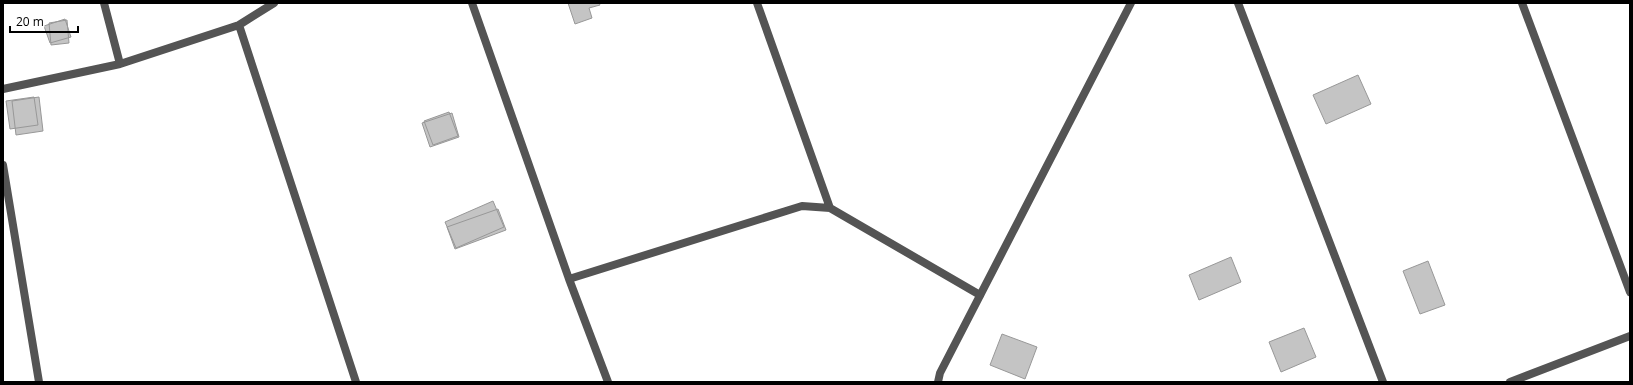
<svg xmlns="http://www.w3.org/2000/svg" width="1633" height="385" viewBox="0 0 1633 385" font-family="'Open Sans',sans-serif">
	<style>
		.building { fill: #c4c4c4; stroke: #989898 }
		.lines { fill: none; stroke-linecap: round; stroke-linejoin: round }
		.lane { stroke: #545454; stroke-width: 8 }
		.street { stroke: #545454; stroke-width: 8 }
	</style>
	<rect width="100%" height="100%" fill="#fff"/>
	<!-- building -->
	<path class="building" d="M568,3H599L600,5L589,8L592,18L575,24Z
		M65,19L71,37L50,43L44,26Z
		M67,20L69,43L51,45L49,23Z
		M1358,75L1371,104L1326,124L1313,95Z
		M34,97L38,125L10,129L6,101Z
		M39,97L43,131L16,135L12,101Z
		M449,112L458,136L433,145L424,121Z
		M452,113L459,137L430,147L422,123Z
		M493,201L504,227L456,248L445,222Z
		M498,209L506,230L455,249L447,227Z
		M1231,257L1241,282L1199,300L1189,275Z
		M1428,261L1445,305L1420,314L1403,271Z
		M1304,328L1316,357L1281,372L1269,342Z
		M1002,334L1037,347L1025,379L990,365Z"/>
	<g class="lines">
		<!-- lane -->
		<path class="lane" d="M104,3L120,64
			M472,3L569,279L608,382
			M757,3L830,208
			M1238,3L1383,382
			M1522,3L1630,292
			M239,25L356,382
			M3,89L120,64L239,25L274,3
			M3,165L39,382
			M569,279L802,206L830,208L980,295"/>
		<!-- street -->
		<path class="street" d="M938,382L940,373L1131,3
			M1510,382L1630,336"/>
	</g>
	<!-- border -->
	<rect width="1633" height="385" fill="none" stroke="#000000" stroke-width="8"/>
	<!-- scale -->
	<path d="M10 26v6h68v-6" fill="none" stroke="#000000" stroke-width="2"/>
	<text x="16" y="26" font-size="12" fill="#000000" stroke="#ffffff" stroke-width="3" paint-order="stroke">20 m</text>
</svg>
